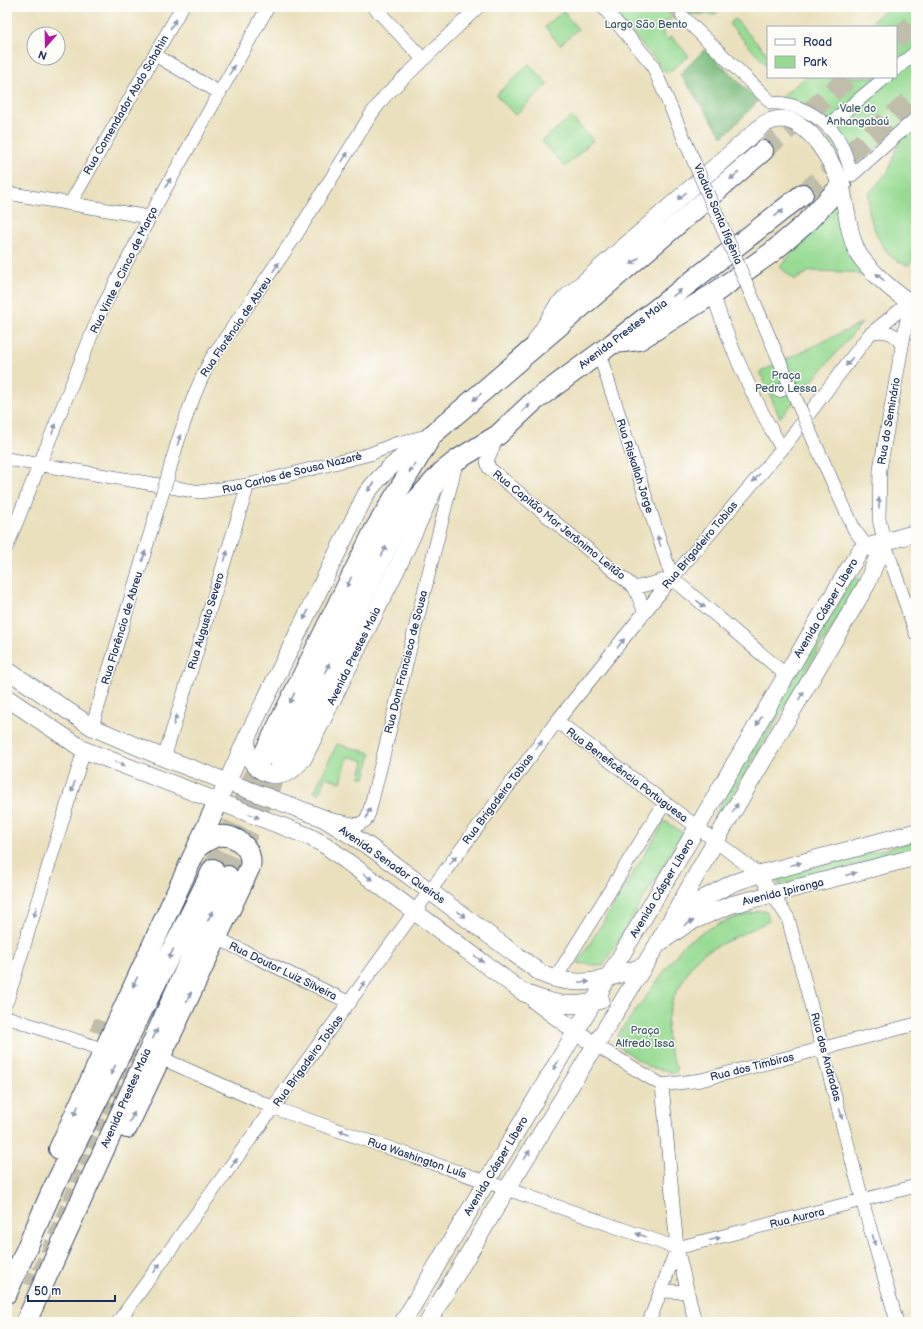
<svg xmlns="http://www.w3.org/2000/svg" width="923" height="1329" viewBox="0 0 923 1329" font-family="'Balsamiq Sans',sans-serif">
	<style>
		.green { fill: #97db93; stroke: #598578 }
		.forest { fill: #79bb7d; stroke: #4a756e }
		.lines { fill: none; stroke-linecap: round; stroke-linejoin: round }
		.minor-tunnel { stroke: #c1bdab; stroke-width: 13; stroke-dasharray: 13 6; stroke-linecap: butt }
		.highway-tunnel { stroke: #c1bdab; stroke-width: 20; stroke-dasharray: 20 10; stroke-linecap: butt }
		.minor-casing { stroke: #3a4a6c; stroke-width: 14 }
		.major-casing { stroke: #3a4a6c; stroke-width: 18 }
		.highway-casing { stroke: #3a4a6c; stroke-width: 22 }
		.minor { stroke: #fff; stroke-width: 13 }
		.major { stroke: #fff; stroke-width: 17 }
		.highway { stroke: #fff; stroke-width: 20 }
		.minor-bridge-casing { stroke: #3a4a6c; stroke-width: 14; stroke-linecap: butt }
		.minor-bridge { stroke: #fff; stroke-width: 13 }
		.oneway { fill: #8d97ae }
		.labels { text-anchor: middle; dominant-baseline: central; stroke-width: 3; stroke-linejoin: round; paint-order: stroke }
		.park-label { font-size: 11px; fill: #3a5a6b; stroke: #fdfcf7 }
		.street-label { font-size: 11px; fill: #1b2f5e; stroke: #fdfcf7 }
	</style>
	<rect width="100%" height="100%" fill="#fdfcf7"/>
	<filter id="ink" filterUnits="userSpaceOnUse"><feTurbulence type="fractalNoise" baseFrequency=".025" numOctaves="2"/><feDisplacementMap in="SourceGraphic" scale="8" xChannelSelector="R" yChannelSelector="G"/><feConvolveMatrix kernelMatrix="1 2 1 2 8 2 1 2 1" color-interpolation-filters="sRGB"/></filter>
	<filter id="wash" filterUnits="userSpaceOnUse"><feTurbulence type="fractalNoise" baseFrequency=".012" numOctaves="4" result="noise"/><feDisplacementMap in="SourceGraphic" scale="16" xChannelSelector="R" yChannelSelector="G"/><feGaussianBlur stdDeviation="0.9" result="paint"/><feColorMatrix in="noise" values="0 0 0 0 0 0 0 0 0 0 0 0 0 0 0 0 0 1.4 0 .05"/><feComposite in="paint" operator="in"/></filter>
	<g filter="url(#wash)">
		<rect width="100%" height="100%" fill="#ebe0be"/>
		<!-- green -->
		<path class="green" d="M609,7H722L715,15C698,14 675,11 663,25V34L668,40L671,36L689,56L667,73Z
			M889,7H916V190L912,262L909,265C886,262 874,232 869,212C868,207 869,200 869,193L888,172L907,118L849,176C842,160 828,128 812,120C800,113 785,109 772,104L806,77H896V27H866Z
			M563,11L578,29L560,45L545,27Z
			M735,19L768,55V67L729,24Z
			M529,64L548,84L515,115L496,95Z
			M571,117L593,140L565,167L542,141Z
			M837,201L849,252L864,276L851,272L810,271L795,280L780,267Z
			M862,323L780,418L760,372Z
			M853,577L860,580L717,821L713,818Z
			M337,744L371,753L365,778L360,777L364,761L348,756L341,782L325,777L320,793L314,792Z
			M665,821L683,833L603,966L578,963Z
			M916,841V849L779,885L777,877Z
			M759,911H767L769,921L705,952L694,961L673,998L667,1021L668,1047L677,1070L675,1073L649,1067L618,1046L616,1042L617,1036L685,943L710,928L728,920Z"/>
		<!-- forest -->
		<path class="forest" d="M705,49L758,101L723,137L680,74Z"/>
	</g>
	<g filter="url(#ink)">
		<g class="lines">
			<!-- minor-tunnel -->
			<path class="minor-tunnel" d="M672,7L682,16
				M92,1024L120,1035
				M8,1272L35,1280L135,1046"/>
			<!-- highway-tunnel -->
			<path class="highway-tunnel" d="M896,39L916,22
				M763,151L850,77
				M803,194L916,95
				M213,869L262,758
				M228,876L280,766"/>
			<!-- minor casing -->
			<g class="minor-casing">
				<path id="minor" d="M374,7L423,59
					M603,7L652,64
					M682,16L772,103C794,102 819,115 834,133C843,144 848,162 852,175L916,118
					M155,55L220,93
					M896,69L916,52
					M827,126L886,77
					M7,193L149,217
					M70,204L182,7
					M713,294C730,348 754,400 782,449
					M910,302L880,469L879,519L884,541L916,634
					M873,332C886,329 898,334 902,347
					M599,353L672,578
					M779,391L791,386
					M498,435L487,461L489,468L635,588L645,613
					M814,441L854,529L867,547
					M7,459L200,492L248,485L370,454L395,444L427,436
					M167,479C178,438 191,397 211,359L296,235L372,113L385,96L478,7
					M7,546L101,311L155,207L268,7
					M672,578L786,675
					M635,588L672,578
					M557,721L759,874L788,918L866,1214L897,1322
					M92,727L160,501
					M164,758L248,485
					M329,819L358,825L366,820L369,813L457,460
					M217,938L350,1003
					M555,979L664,804
					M7,1001L84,750
					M7,1017L104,1050
					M595,1045L662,1085L701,1080L916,1024
					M161,1058L274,1108L677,1248
					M677,1248L916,1186
					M677,1248L695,1322
					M661,1291L687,1292
					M118,1322L415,911L557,721L672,578L782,449L869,335L910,302
					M649,1322L677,1248L662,1085"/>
			</g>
			<!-- major casing -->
			<g class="major-casing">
				<path id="major" d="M536,341L558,305L764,124C769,122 775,119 781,119C810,120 833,162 841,187C847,207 847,229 856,249C863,265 899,299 916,304
					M7,670L92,727L164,758L323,818L370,847L542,974C579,990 609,979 644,966
					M7,698L84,750L308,836L325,845L524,993C553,1004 570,1009 601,1000
					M247,739C243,762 266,783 289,772C294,769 298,764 303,759L401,560L437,482
					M223,791L248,735L366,494C384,470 406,453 430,436
					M674,914L733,883L759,874L916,832
					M662,941L688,923L730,905L916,857
					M535,1001L585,1038
					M403,1322L697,828L846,573L861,550L867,547L916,533
					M428,1322L507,1189L657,945L715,842L867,584L884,541"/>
			</g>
			<!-- highway casing -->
			<g class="highway-casing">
				<path id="highway" d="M615,343L639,340L713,294L771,253L804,225L841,186
					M262,758L374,531L432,435L763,151
					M280,766L402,516L442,472L457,460L498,435L533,402L613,343L803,194
					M127,1128L250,867C254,849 236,834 219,836C211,837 206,842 199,846
					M59,1149L218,802
					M7,1293L51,1193L213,869
					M26,1322L228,876"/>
			</g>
			<!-- minor -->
			<use href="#minor" class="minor"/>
			<!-- major -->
			<use href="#major" class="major"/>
			<!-- highway -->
			<use href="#highway" class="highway"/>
			<!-- minor-bridge casing -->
			<g class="minor-bridge-casing">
				<path id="minor-bridge" d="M652,64L814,441
					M160,501L167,479"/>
			</g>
			<!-- minor-bridge -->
			<use href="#minor-bridge" class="minor-bridge"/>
		</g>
		<!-- one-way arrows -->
		<defs><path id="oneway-solid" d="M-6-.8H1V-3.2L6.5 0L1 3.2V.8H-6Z"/></defs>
		<g class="oneway">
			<use href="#oneway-solid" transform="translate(173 24) rotate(-61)"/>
			<use href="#oneway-solid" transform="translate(232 70) rotate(-60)"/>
			<use href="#oneway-solid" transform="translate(345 157) rotate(-58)"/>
			<use href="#oneway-solid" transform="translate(734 176) rotate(139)"/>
			<use href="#oneway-solid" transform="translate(168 183) rotate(-60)"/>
			<use href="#oneway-solid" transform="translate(682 196) rotate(139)"/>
			<use href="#oneway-solid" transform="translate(779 213) rotate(-38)"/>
			<use href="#oneway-solid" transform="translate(635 261) rotate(139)"/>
			<use href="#oneway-solid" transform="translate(276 267) rotate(-57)"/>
			<use href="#oneway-solid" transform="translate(880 277) rotate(-138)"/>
			<use href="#oneway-solid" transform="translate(677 293) rotate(-38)"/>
			<use href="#oneway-solid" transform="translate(849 362) rotate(128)"/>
			<use href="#oneway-solid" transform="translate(477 397) rotate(140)"/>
			<use href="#oneway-solid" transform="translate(526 408) rotate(-44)"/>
			<use href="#oneway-solid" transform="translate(54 429) rotate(-68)"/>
			<use href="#oneway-solid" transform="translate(179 440) rotate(-73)"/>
			<use href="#oneway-solid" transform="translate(412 468) rotate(121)"/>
			<use href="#oneway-solid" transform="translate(756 478) rotate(131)"/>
			<use href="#oneway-solid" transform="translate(371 487) rotate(128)"/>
			<use href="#oneway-solid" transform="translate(879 503) rotate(-90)"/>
			<use href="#oneway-solid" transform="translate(659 541) rotate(-108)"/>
			<use href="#oneway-solid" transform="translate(384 551) rotate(-63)"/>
			<use href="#oneway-solid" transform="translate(144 556) rotate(-73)"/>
			<use href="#oneway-solid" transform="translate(226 556) rotate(-73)"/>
			<use href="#oneway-solid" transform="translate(349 582) rotate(116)"/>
			<use href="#oneway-solid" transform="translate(701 604) rotate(40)"/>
			<use href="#oneway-solid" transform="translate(306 615) rotate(116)"/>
			<use href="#oneway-solid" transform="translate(621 643) rotate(-51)"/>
			<use href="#oneway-solid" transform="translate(327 668) rotate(-64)"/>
			<use href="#oneway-solid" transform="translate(801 696) rotate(-59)"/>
			<use href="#oneway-solid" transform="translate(292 698) rotate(116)"/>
			<use href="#oneway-solid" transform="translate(175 720) rotate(-73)"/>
			<use href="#oneway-solid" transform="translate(759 721) rotate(120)"/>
			<use href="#oneway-solid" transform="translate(539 745) rotate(-53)"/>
			<use href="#oneway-solid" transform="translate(120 764) rotate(21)"/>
			<use href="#oneway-solid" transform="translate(73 787) rotate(107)"/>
			<use href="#oneway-solid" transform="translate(735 808) rotate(-59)"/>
			<use href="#oneway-solid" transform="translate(368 813) rotate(-71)"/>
			<use href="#oneway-solid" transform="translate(254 816) rotate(21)"/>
			<use href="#oneway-solid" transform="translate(453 860) rotate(-53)"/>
			<use href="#oneway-solid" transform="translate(796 864) rotate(-15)"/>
			<use href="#oneway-solid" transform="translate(851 874) rotate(-15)"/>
			<use href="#oneway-solid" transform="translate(368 877) rotate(36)"/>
			<use href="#oneway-solid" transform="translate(35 912) rotate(107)"/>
			<use href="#oneway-solid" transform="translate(461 914) rotate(37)"/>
			<use href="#oneway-solid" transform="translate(210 916) rotate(-65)"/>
			<use href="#oneway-solid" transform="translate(689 923) rotate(-27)"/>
			<use href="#oneway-solid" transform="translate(171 954) rotate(116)"/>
			<use href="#oneway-solid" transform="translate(479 959) rotate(37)"/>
			<use href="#oneway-solid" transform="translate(135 982) rotate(115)"/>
			<use href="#oneway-solid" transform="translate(584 982)"/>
			<use href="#oneway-solid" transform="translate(362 986) rotate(-55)"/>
			<use href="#oneway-solid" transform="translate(189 997) rotate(-65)"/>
			<use href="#oneway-solid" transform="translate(155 1034) rotate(-65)"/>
			<use href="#oneway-solid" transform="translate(556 1065) rotate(121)"/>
			<use href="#oneway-solid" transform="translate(113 1070) rotate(116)"/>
			<use href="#oneway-solid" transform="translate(76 1111) rotate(114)"/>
			<use href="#oneway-solid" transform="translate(841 1114) rotate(75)"/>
			<use href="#oneway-solid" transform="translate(132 1117) rotate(-64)"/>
			<use href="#oneway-solid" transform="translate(344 1132) rotate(-161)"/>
			<use href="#oneway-solid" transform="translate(527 1155) rotate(-58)"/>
			<use href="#oneway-solid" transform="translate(234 1163) rotate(-54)"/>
			<use href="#oneway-solid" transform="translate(641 1235) rotate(-161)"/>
			<use href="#oneway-solid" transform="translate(715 1239) rotate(-14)"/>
			<use href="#oneway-solid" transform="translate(874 1240) rotate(74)"/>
			<use href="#oneway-solid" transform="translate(157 1268) rotate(-54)"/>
		</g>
	</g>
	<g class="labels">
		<!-- park labels -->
		<g class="park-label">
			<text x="646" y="24">Largo São Bento</text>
			<text x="858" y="108">Vale do<tspan x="858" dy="13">Anhangabaú</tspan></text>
			<text x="786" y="375">Praça<tspan x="786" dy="13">Pedro Lessa</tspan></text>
			<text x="645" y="1030">Praça<tspan x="645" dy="13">Alfredo Issa</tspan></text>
		</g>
		<!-- street labels -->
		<g class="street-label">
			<text transform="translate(126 105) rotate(-60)">Rua Comendador Abdo Schahin</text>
			<text transform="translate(718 214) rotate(67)">Viaduto Santa Ifigênia</text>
			<text transform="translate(124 270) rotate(-64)">Rua Vinte e Cinco de Março</text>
			<text transform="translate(236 327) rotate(-56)">Rua Florêncio de Abreu</text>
			<text transform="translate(623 334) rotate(-37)">Avenida Prestes Maia</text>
			<text transform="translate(889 421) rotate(-80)">Rua do Seminário</text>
			<text transform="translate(635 466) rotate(72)">Rua Riskallah Jorge</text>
			<text transform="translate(292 473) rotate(-14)">Rua Carlos de Sousa Nazaré</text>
			<text transform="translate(559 525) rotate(39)">Rua Capitão Mor Jerônimo Leitão</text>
			<text transform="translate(700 545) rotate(-50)">Rua Brigadeiro Tobias</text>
			<text transform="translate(826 608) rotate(-59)">Avenida Cásper Líbero</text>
			<text transform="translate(206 621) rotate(-73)">Rua Augusto Severo</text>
			<text transform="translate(122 628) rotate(-73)">Rua Florêncio de Abreu</text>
			<text transform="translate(354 656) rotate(-64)">Avenida Prestes Maia</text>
			<text transform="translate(406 662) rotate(-76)">Rua Dom Francisco de Sousa</text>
			<text transform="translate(627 775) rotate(37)">Rua Beneficência Portuguesa</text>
			<text transform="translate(498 799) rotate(-53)">Rua Brigadeiro Tobias</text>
			<text transform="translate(392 865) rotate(35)">Avenida Senador Queirós</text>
			<text transform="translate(662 888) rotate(-59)">Avenida Cásper Líbero</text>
			<text transform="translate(783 892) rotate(-14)">Avenida Ipiranga</text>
			<text transform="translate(283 971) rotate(26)">Rua Doutor Luiz Silveira</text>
			<text transform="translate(826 1057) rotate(75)">Rua dos Andradas</text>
			<text transform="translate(308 1061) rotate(-54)">Rua Brigadeiro Tobias</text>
			<text transform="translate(752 1067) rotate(-14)">Rua dos Timbiras</text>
			<text transform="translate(126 1098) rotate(-66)">Avenida Prestes Maia</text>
			<text transform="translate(417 1158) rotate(19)">Rua Washington Luís</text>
			<text transform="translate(496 1166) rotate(-59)">Avenida Cásper Líbero</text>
			<text transform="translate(797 1218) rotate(-14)">Rua Aurora</text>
		</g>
	</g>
	<!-- margin -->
	<rect width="923" height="1329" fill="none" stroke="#fdfcf7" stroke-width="24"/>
	<!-- legend -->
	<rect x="767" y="26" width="130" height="52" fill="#fdfcf7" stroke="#a3aaba"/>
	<rect x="775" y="39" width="20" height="6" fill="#ffffff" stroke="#a3aaba"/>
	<text x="803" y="46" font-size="12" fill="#1b2f5e">Road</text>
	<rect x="775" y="56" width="20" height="12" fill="#97db93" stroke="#a3aaba"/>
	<text x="803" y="66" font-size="12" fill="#1b2f5e">Park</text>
	<!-- north arrow -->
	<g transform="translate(46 46) rotate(200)"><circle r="19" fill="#fdfcf7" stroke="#a3aaba"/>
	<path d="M0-3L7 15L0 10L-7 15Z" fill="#b5179e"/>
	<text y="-6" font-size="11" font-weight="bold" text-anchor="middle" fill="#1b2f5e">N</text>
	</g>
	<!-- scale -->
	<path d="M28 1295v6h87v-6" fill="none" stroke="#1b2f5e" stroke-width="2"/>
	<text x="34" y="1295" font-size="12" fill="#1b2f5e" stroke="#fdfcf7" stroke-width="3" paint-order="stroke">50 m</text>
</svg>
